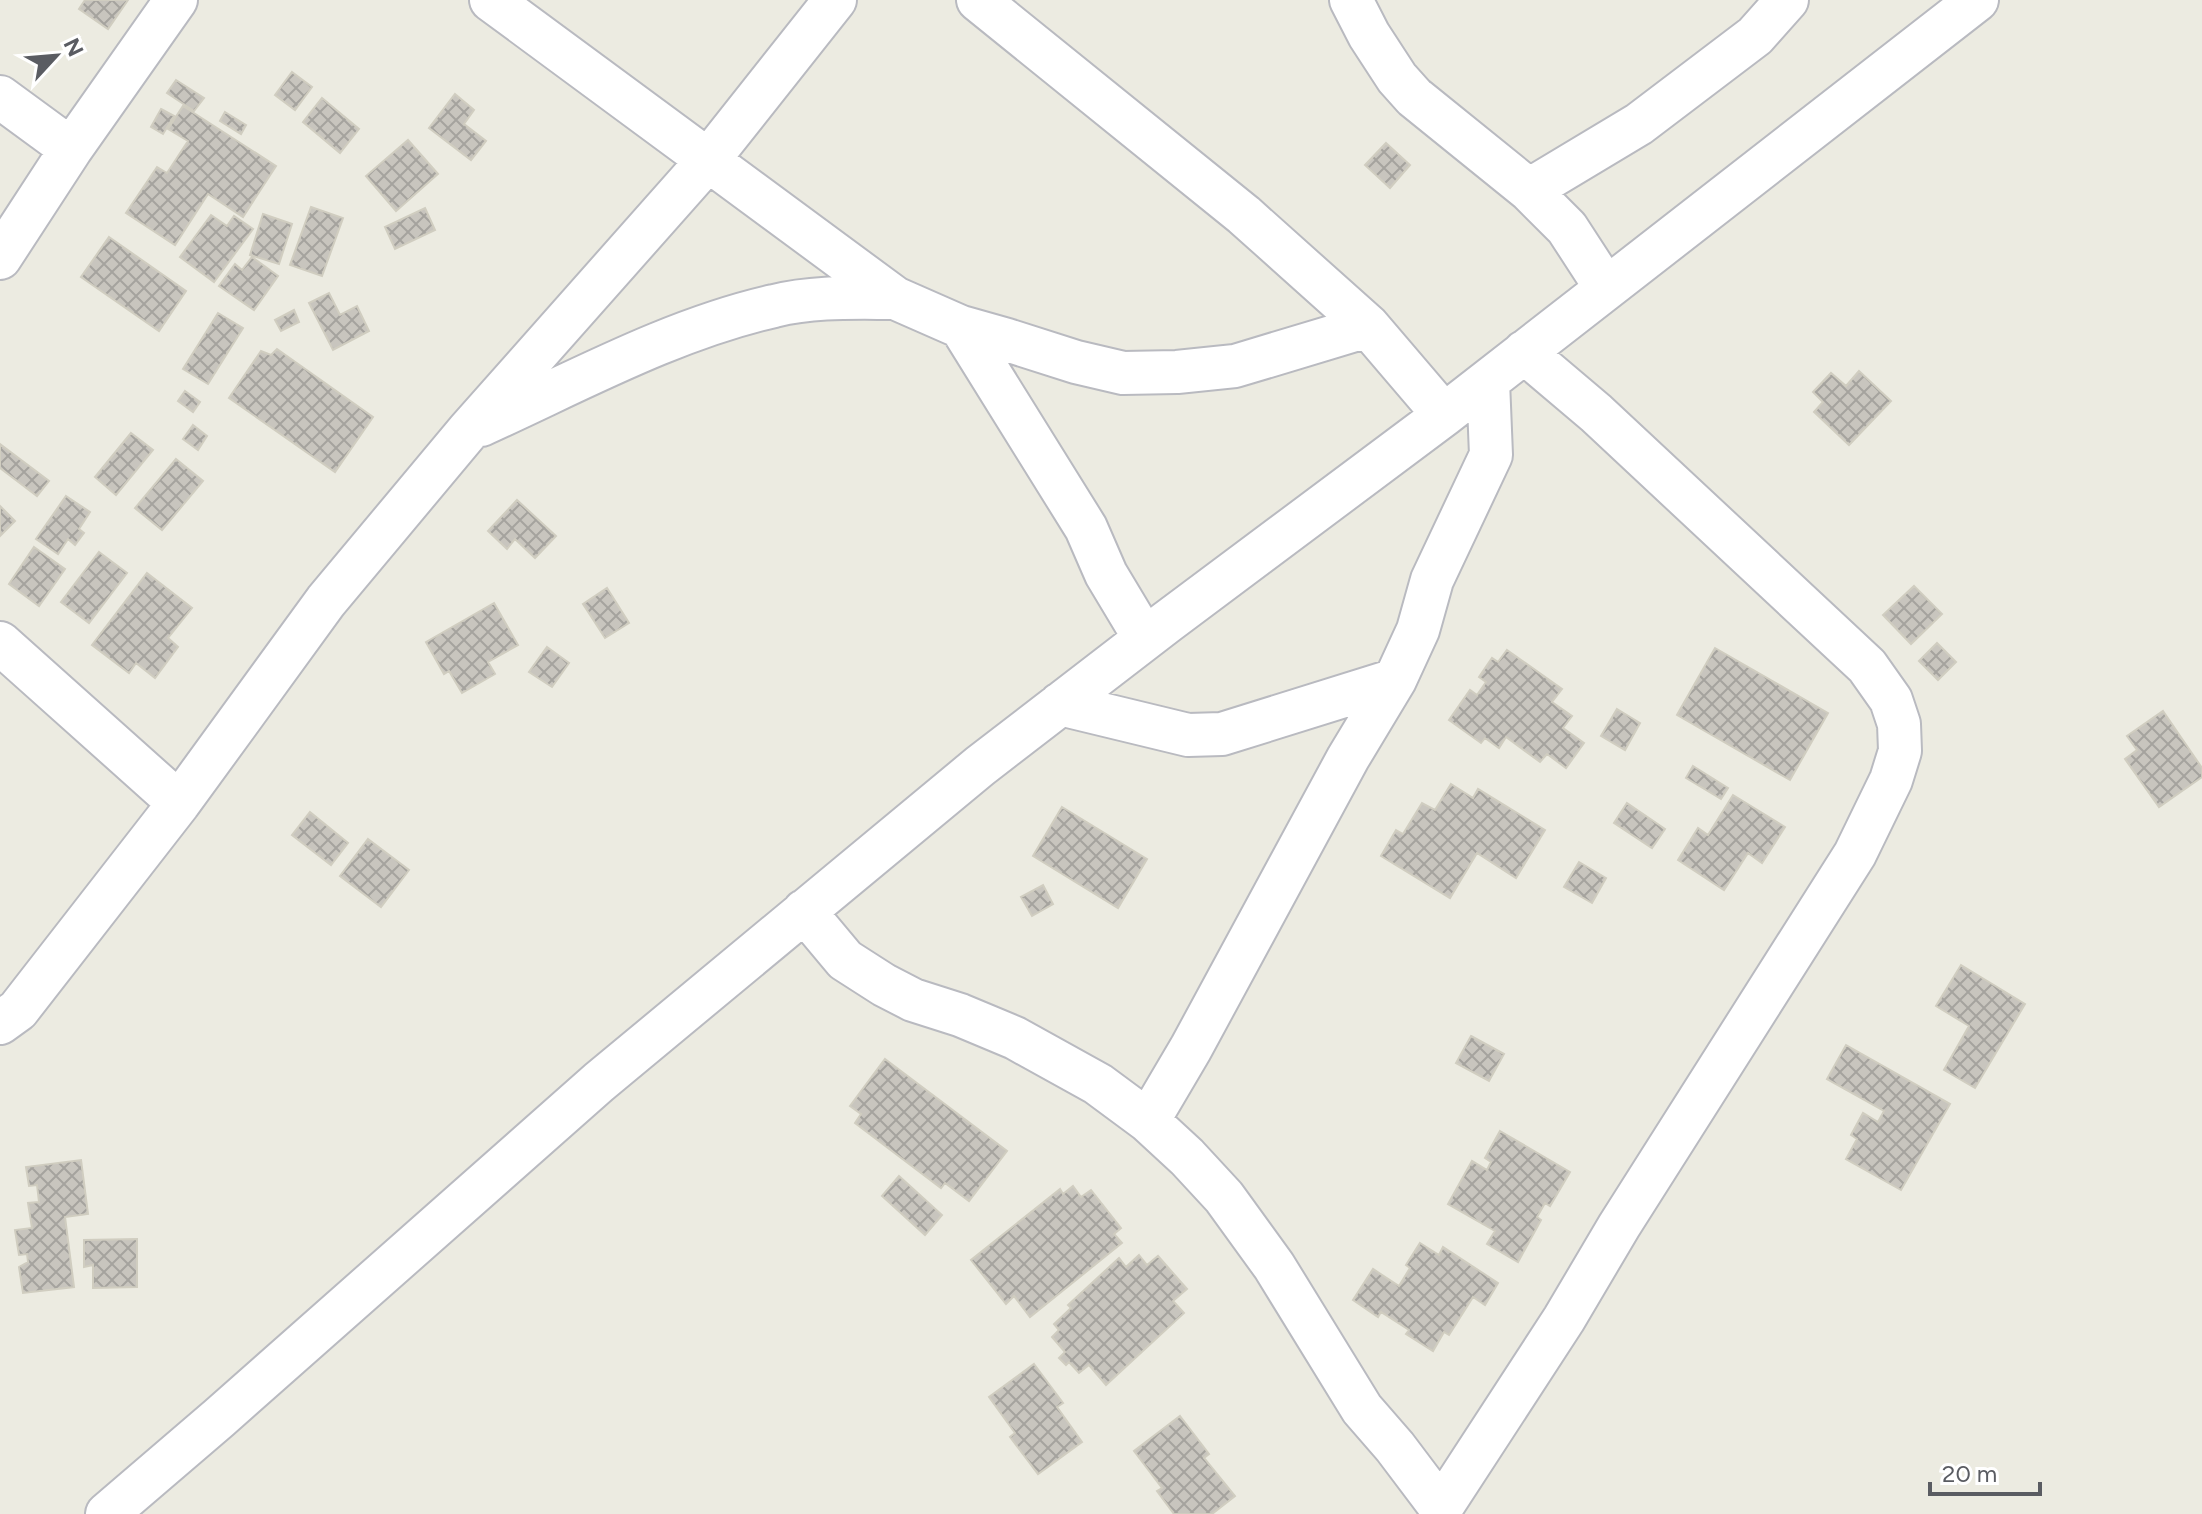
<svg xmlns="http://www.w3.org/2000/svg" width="2202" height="1514" viewBox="0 0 2202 1514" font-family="Figtree,sans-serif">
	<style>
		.building { fill: url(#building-cross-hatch); stroke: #d0cdc0; stroke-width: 2 }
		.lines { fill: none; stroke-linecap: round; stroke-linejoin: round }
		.minor-casing { stroke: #b9bac0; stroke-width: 46 }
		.minor { stroke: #fff; stroke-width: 42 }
	</style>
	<defs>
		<pattern id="building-cross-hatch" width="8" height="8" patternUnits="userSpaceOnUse" patternTransform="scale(2)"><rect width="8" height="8" fill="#c8c5be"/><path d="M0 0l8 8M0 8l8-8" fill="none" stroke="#a5a39e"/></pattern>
	</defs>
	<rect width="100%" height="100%" fill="#ecebe1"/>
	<!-- building -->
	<path class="building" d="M85,0H128L108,29L79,9Z
		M292,72L312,87L295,110L275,95Z
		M176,80L204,98L194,111L167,93Z
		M455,94L474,110L464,124L486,141L471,160L429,128Z
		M322,98L359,129L340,153L303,122Z
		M183,106L276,166L243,217L208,194L175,245L126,213L157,167L167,173L188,141L168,129Z
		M161,109L174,116L163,134L151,127Z
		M225,112L246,125L241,134L220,121Z
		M408,140L438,174L396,211L366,176Z
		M1386,143L1410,165L1390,188L1365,165Z
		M311,207L343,218L322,276L290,265Z
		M425,208L435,230L395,249L385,227Z
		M263,214L292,224L279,264L250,255Z
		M211,215L227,226L234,216L253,229L214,282L180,257Z
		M109,237L186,291L159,331L81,277Z
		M252,257L278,276L254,310L219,286L235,264L242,270Z
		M329,293L340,315L357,306L369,331L333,350L309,303Z
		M294,310L299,322L281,331L275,320Z
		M218,313L243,328L208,384L183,369Z
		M277,349L373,417L335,472L229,398L261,351L271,355Z
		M1859,371L1891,401L1849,445L1814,412L1823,402L1813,392L1831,373L1846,386Z
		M185,391L200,402L193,412L178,401Z
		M193,425L207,436L198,450L183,439Z
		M131,433L153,450L116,495L95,477Z
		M0,444L49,481L37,496L0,468Z
		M176,459L203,481L162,530L135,508Z
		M66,496L90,512L79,529L84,533L75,545L68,539L58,554L36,539Z
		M517,500L556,536L535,558L515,539L507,549L488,531Z
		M0,506L15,521L0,536Z
		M34,547L65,569L39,606L9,584Z
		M99,552L127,573L89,623L61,602Z
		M147,573L192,608L168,638L178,647L155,678L136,663L129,673L92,645Z
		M1914,586L1942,614L1911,644L1883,615Z
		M607,588L629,623L605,638L583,604Z
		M494,603L518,645L488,662L495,674L462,693L449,671L444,674L426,642Z
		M1937,643L1956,662L1938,680L1919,661Z
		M547,647L569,663L552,687L529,672Z
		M1715,648L1828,713L1790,780L1677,715Z
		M1507,650L1562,689L1552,702L1572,716L1563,728L1584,743L1566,768L1547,754L1540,762L1506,737L1499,748L1485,738L1481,743L1449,720L1470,690L1477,695L1486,682L1479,677L1492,658L1498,662Z
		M1617,709L1640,723L1625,750L1601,736Z
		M2163,711L2202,768V777L2159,807L2125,759L2137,750L2127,736Z
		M1693,766L1728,788L1721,799L1686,778Z
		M1451,784L1473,798L1478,789L1545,830L1516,878L1477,853L1450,898L1381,856L1396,830L1403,834L1422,803L1435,810Z
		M1733,795L1785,827L1762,863L1748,853L1724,890L1678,860L1698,828L1708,835Z
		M1627,803L1665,829L1652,848L1614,823Z
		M1062,807L1147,859L1118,908L1033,856Z
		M310,812L348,843L331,865L292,835Z
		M368,839L409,870L381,907L340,876Z
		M1579,862L1606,878L1592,903L1564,887Z
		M1043,885L1053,904L1032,916L1021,897Z
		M1961,965L2025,1004L1975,1088L1944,1070L1969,1026L1936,1006Z
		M1471,1036L1504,1054L1489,1081L1456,1063Z
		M1846,1045L1950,1104L1901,1190L1846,1159L1857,1139L1851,1135L1863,1113L1878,1122L1884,1111L1827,1079Z
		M885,1059L1007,1151L969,1201L945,1183L941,1188L855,1123L861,1114L850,1106Z
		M1500,1131L1570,1172L1550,1206L1545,1203L1537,1217L1541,1220L1518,1262L1487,1244L1495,1231L1448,1204L1472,1161L1487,1170L1491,1162L1485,1158Z
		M81,1160L88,1214L65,1217L74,1287L23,1293L19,1267L28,1262L27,1254L19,1255L15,1230L32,1228L28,1203L39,1202L37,1185L29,1186L26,1167Z
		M899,1176L942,1215L925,1235L882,1196Z
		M1073,1186L1081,1197L1091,1190L1121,1228L1114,1234L1122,1243L1030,1317L1014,1296L1006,1304L971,1260L1060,1189L1063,1194Z
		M137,1239V1287L93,1288V1265L84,1267V1240Z
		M1420,1243L1439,1255L1443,1247L1498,1283L1485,1305L1473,1297L1449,1335L1444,1332L1433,1351L1406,1334L1409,1330L1381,1312L1378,1317L1353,1300L1373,1269L1399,1286L1410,1268L1406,1265Z
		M1139,1255L1147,1265L1158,1256L1187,1289L1173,1301L1184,1313L1106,1385L1089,1365L1079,1373L1069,1362L1066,1365L1059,1358L1065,1352L1052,1337L1059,1330L1054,1324L1071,1308L1068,1305L1119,1258L1126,1267Z
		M1034,1364L1063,1403L1057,1407L1082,1442L1038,1474L1010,1437L1015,1433L989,1397Z
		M1180,1416L1209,1454L1204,1458L1235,1496L1212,1514H1174L1157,1491L1162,1488L1134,1451Z"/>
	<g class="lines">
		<!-- minor casing -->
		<g class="minor-casing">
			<path id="minor" d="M491,0L895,298L961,327L1007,340L1076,362L1123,373L1177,372L1235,366L1368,326
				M978,0L1244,215L1368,326L1444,415
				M1351,0L1369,35L1397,78L1414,97L1529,190L1567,228L1606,288
				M0,97L71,149
				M1529,190L1639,124L1755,36L1787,0
				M0,258L71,149L176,0
				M961,327L1086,528L1106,574L1145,639
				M481,425C576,382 672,329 774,306C814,296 855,298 895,298
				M0,643L179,803
				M1060,704L1188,735L1222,734L1395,680
				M804,911L845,960L884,985L913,1000L960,1015L1015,1038L1098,1084L1148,1121L1187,1157L1224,1197L1274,1266L1362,1409L1395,1447L1441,1508L1564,1319L1619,1226L1855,854L1891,780L1900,751L1899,724L1891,700L1867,666L1596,413L1524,352
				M0,1023L18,1010L179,803L326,601L468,431L709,159L835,0
				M1148,1121L1191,1048L1348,758L1395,680L1418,630L1432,580L1491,455L1488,381
				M107,1514L219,1418L599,1082L980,766L1167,622L1444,415L1977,0"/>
		</g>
		<!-- minor -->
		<use href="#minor" class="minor"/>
	</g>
	<!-- north arrow -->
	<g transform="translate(56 56) rotate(64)" stroke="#ffffff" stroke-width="6" paint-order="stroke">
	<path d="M0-6L14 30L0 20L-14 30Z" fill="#5a5c62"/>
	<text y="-12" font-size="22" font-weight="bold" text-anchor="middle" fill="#5a5c62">N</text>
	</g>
	<!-- scale -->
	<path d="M1930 1482v12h110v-12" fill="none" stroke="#5a5c62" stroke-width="4"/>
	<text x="1942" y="1482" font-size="24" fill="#5a5c62" stroke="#ffffff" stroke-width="6" paint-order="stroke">20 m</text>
</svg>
